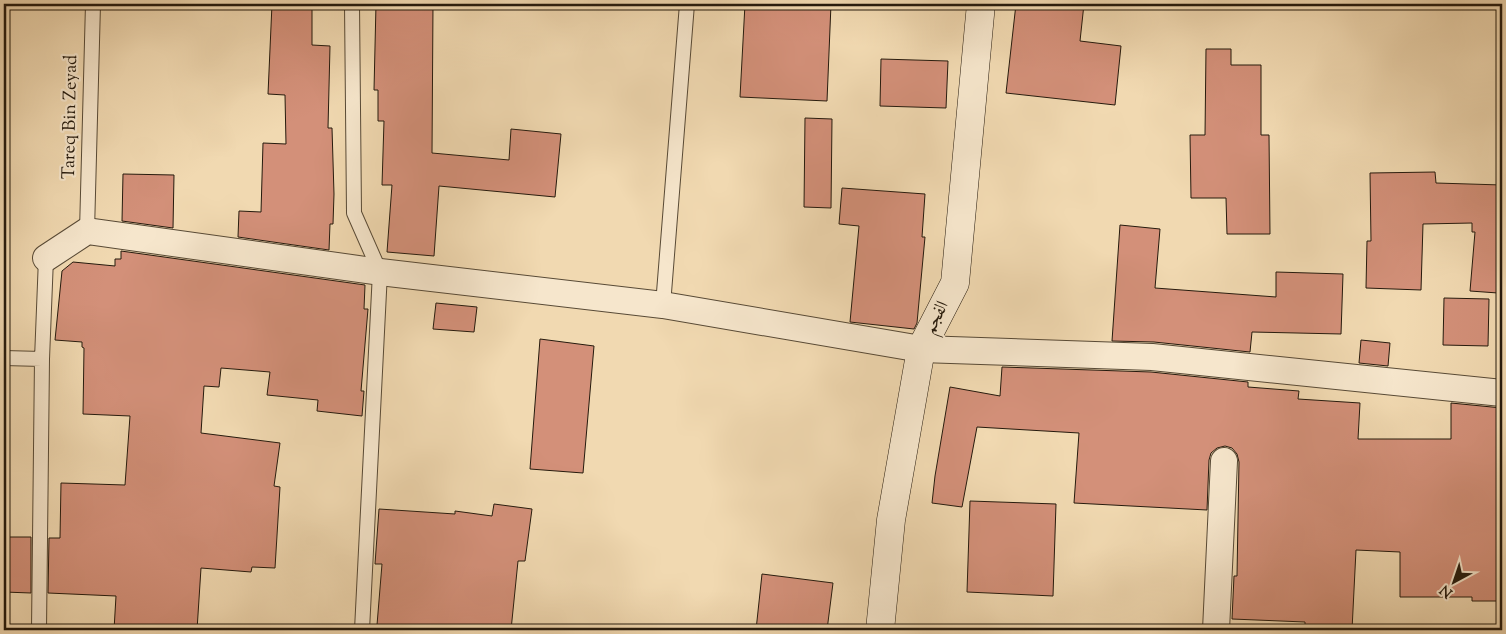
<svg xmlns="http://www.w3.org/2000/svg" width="1506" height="634" viewBox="0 0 1506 634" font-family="'Sorts Mill Goudy',Amiri,serif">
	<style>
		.building { fill: #d39079; stroke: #251a0d }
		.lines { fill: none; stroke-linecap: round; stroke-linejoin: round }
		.service-casing { stroke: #584a36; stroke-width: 16 }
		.minor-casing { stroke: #584a36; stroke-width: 28 }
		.secondary-casing { stroke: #251a0d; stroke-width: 29 }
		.service { stroke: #f6e6cc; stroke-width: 14 }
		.minor { stroke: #f6e6cc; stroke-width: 26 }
		.secondary { stroke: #f6e6cc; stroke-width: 28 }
		.labels { text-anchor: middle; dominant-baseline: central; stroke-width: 4.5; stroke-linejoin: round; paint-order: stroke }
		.street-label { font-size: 18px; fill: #251a0d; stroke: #f6e6cc }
	</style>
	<rect width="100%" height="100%" fill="#f1d9b1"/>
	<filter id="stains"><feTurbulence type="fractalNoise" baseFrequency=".004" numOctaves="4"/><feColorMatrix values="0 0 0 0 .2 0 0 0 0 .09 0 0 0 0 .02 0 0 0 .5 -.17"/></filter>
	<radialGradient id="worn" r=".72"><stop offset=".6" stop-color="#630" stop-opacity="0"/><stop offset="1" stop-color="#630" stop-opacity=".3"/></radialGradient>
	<!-- building -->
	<path class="building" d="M272,4H312V45L330,46L328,128H332L334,194L333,224H330L329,250L238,237L239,211L261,212L263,143L286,144L285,95L268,94Z
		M376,4H433L432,153L509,160L511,129L561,134L555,197L439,186L434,256L387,252L392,185H382L384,121H378V90H374Z
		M745,4H831L827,101L740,97Z
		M1016,4H1084L1080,41L1121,46L1115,105L1006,93Z
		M1206,49H1231V65H1261V135H1269L1270,234H1227L1226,198H1191L1190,135H1205Z
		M881,59L948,61L946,108L880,106Z
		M805,118L832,119L831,208L804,207Z
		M1435,172L1436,183L1502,185V229L1498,293L1470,291L1475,232H1472V223L1423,224L1421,290L1366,288L1367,241H1371L1370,173Z
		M123,174L174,175L173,228L122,221Z
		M842,188L925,194L922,237H925L917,323L914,329L850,322L859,226L839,224Z
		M1120,225L1160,229L1155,288L1276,297V272L1343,274L1341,334L1252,332L1250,352L1154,342L1112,341Z
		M121,251L365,285L364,309H368L361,391H364L362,416L317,411L318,400L267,395L270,372L221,368L219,387L204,386L201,433L280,443L274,486L280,487L275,568L252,567L251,572L201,568L197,630H114L116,596L48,593L49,538H60L61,483L125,485L130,416L83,414L84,348L82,347V342L55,340L62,271L73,262L115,266V259H121Z
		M1444,298L1489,299L1488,346L1443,345Z
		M436,303L477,307L474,332L433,329Z
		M540,339L594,346L583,473L530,469Z
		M1361,340L1390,343L1388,366L1359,363Z
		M1002,367L1151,372L1248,382V387L1299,391L1298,399L1360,403L1358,439H1451V403L1502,408L1500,601H1472V597H1400V552L1356,550L1352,630H1305V622L1232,619L1234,576H1237L1239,462L1237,454L1232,448L1225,446L1217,448L1211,453L1209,460L1207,510L1074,503L1079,433L977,427L962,507L932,503L935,476L950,387L1000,396Z
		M970,501L1056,504L1053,596L967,592Z
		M494,504L532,509L525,561H518L511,630H444L377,625L382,564H375L379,509L455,514V511L492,516Z
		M4,537H31V593L4,592Z
		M762,574L833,583L827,630H756Z"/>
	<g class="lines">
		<!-- service casing -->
		<g class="service-casing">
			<path id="service" d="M352,4L354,213L380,272L362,630
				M87,231L93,4
				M663,305L687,4
				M4,358L42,359
				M39,630L42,359L46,258"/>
		</g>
		<!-- minor casing -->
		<g class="minor-casing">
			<path id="minor" d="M46,258L87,231L380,272L663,305L921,349L1152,357L1502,393
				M1216,630L1224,461"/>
		</g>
		<!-- secondary casing -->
		<g class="secondary-casing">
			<path id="secondary" d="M880,630L891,520L921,349L955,283L981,4"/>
		</g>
		<!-- service -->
		<use href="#service" class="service"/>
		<!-- minor -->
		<use href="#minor" class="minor"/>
		<!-- secondary -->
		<use href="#secondary" class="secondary"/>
	</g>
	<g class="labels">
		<!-- street labels -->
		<g class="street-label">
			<text transform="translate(71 117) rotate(-89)">Tareq Bin Zeyad</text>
			<text transform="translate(937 318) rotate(-63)">الفجم</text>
		</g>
	</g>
	<!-- margin -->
	<rect width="1506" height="634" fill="none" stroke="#f1d9b1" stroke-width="20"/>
	<rect x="5" y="5" width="1496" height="624" fill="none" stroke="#251a0d" stroke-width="2.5"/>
	<rect x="10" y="10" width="1486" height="614" fill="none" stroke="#251a0d"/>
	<!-- north arrow -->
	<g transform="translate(1454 582) rotate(220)" stroke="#f6e6cc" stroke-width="4" paint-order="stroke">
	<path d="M0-4L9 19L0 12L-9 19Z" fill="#251a0d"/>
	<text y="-8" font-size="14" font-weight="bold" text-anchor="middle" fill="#251a0d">N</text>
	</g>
	<rect width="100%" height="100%" filter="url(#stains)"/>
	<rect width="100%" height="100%" fill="url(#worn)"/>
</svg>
